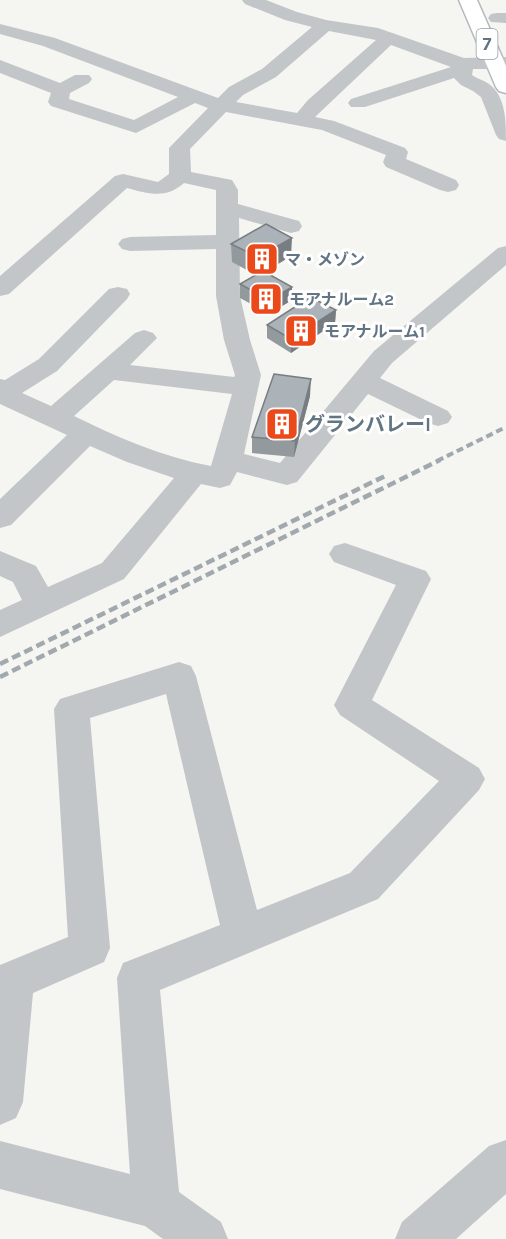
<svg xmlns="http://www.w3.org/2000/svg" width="506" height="1239" viewBox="0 0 506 1239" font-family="Karla,'Noto Sans JP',sans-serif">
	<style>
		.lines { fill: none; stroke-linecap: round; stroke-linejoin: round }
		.primary-casing { stroke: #b5b9bd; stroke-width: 3 }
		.street { fill: #c2c6c9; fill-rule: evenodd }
		.primary { fill: #fff; fill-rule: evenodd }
		.rail-far1 { stroke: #a2a9ae; stroke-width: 4; stroke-dasharray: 7 4; stroke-linecap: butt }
		.rail { stroke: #a2a9ae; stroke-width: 4.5; stroke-dasharray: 9 4.5; stroke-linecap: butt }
		.wall { fill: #939a9e }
		.shaded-wall { fill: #787d81 }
		.building { fill: #abb3b8; stroke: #787d81; stroke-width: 1.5 }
		.labels { text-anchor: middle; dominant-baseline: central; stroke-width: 6; stroke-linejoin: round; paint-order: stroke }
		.far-poi-label { font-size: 16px; font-weight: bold; fill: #627583; stroke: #fff; text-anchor: start }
		.shield { fill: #fff; stroke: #919ea8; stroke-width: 1.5 }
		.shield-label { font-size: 18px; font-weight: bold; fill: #627583 }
		.poi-label { font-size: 20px; font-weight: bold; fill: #627583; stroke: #fff; text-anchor: start }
	</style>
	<rect width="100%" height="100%" fill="#f5f5f1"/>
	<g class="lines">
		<!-- primary casing -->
		<g class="primary-casing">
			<path id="primary" d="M459,0H477L506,66V93L499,91L496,87Z"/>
		</g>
		<!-- street -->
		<path class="street" d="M242,0H266L297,12L326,20L378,28L464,58L506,57V69H473L472,75C477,79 484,80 489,84C506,97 506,121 506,141L499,139L496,135L481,97L473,91L461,85L454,78L365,107H351L348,103L351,99L451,67L391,45L315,117L334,121L405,148L408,152L406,159L456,180L459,185L456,190L448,192L440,190L386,167L383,162L386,155L322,130L226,112L190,149L191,172L232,180L238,190V204L299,221L302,226L299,231L291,233L239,218L240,296L250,340L261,375L244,454L280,463L374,351L498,248L506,246V265L392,363L380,378L448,411L452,417L448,423L438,426L428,423L368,394L297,482L287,485L237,472L230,485L220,488L201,484L124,579L0,637V610L22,600L13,582L0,576V551L36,566L48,587L102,563L174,478L127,462L90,446L11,525L0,528V499L67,435L0,404V379L5,380L39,359L109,289L118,287L127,289L130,294L127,299L57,371L22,393L51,406L135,333L144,330L153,333L157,338L130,365L234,377L235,375L224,340L216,296V249L130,251L122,249L118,244L122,239L130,237L216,235V190L184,183C166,199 149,194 127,188L9,294L0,296V276L115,176L123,174L158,182L169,174V148L208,108L195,103L136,133L51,106L48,102L51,93L0,73V60L60,83L75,75H89L92,79L89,83L70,93L69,99L134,120L178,97L43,46L0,34V24L55,38L218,98L229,87L262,69L312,27L285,20L245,4ZM329,31L376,40L308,100L297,113L236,102L243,95L276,77ZM114,380L232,394L211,466C162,457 117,437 74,416Z
			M497,13H506V23L491,22L488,18L491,14Z
			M345,543L426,571L431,579L372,700L479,768L485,779L479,790L378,899L160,990L179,1192L221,1222L228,1239H163L145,1226L0,1189V1141L130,1174L117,978L123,963L220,925L166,694L90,718L110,948L104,962L33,993L23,1102L16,1118L0,1125V965L68,937L54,709L60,699L179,662L191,666L196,676L257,910L350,873L439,781L340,715L334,705L396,585L334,562L329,554L334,546Z
			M506,1140V1194L456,1239H395L402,1222L489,1146Z"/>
		<!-- primary -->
		<use href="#primary" class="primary"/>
		<!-- rail-far1 -->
		<path class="rail-far1" d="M437,461L506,427"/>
		<!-- rail -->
		<path class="rail" d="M0,664L385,476
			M0,677L440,460"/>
	</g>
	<!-- wall -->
	<path class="wall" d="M231,244L291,256L265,272L292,300L269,314L240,298V284L256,275L232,262Z
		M336,310L335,323L291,353L267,338V325Z
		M310,396L294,457L252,453V437Z"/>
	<!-- shaded-wall -->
	<path class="shaded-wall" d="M292,238L291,256L258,276V257Z
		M292,287V300L269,314L270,300Z
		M336,310L335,323L291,353V339Z
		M311,379L310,396L294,457L295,441Z"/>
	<!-- building -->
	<path class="building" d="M266,224L292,238L258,257L231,244Z
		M263,271L292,287L270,300L240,284Z
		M310,297L336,310L291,339L267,325Z
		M274,374L311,379L295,441L252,437Z"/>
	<!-- icons -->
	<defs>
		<g id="building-square" transform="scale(1.725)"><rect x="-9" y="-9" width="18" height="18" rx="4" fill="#ec491a" stroke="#fff"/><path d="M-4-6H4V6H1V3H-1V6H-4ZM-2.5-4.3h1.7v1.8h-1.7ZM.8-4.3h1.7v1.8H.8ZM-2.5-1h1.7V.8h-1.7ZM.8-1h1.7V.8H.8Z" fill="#fff"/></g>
	</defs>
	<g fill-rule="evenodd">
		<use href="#building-square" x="262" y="259"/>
		<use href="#building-square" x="266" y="299"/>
		<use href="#building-square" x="301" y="331"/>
		<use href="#building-square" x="282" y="424"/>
	</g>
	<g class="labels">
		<!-- far-poi labels -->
		<g class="far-poi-label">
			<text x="285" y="259">マ・メゾン</text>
			<text x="289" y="299">モアナルーム2</text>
			<text x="324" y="331">モアナルーム1</text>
		</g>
		<!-- shield labels -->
		<rect class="shield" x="476.5" y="29" width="21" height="30" rx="4.5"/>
		<g class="shield-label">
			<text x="487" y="44">7</text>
		</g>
		<!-- poi labels -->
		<g class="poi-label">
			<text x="305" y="424">グランバレーI</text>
		</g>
	</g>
</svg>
